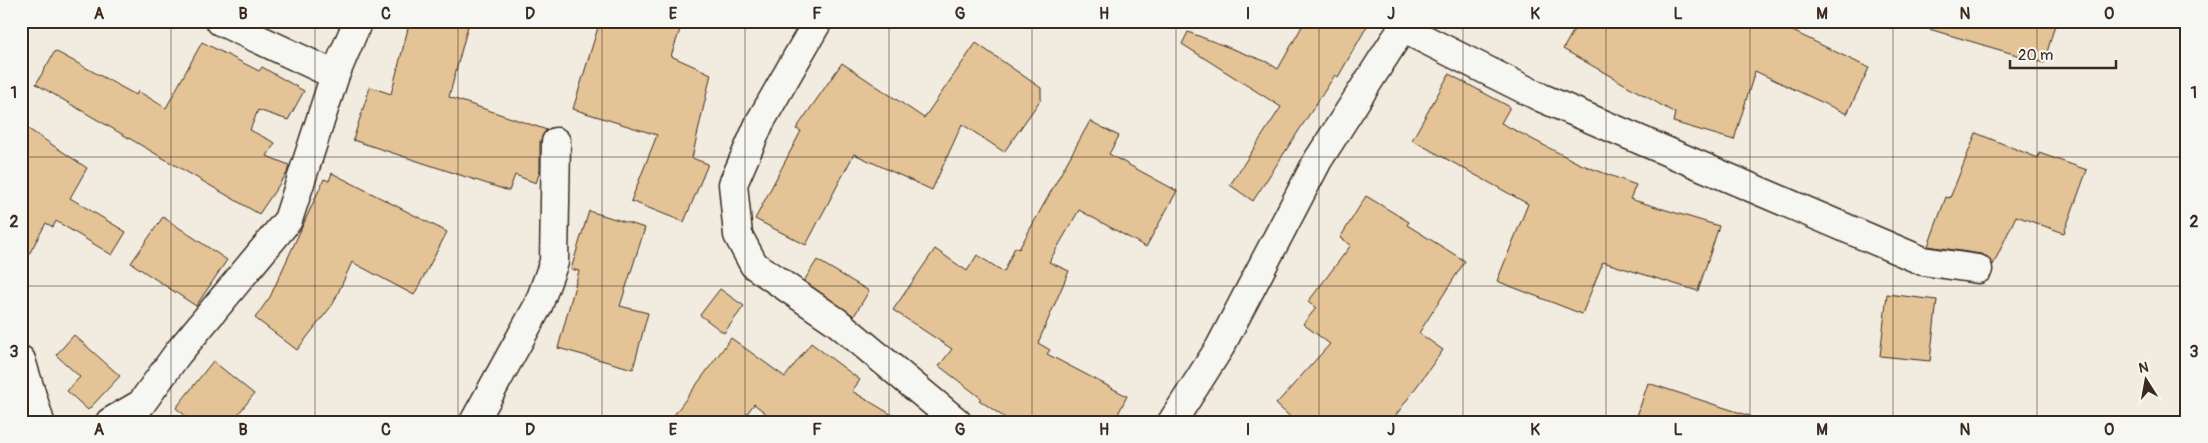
<svg xmlns="http://www.w3.org/2000/svg" width="2208" height="443" viewBox="0 0 2208 443" font-family="Pangolin,sans-serif">
	<style>
		.building { fill: #e4c496; stroke: #3b2a1e }
		.lines { fill: none; stroke-linecap: round; stroke-linejoin: round }
		.minor-casing { stroke: #3b2a1e; stroke-width: 31 }
		.minor { stroke: #f6f6f2; stroke-width: 28 }
		.grid { fill: none; stroke: #3b2a1e; stroke-width: 1; stroke-opacity: 0.55 }
		.neatline { fill: none; stroke: #3b2a1e; stroke-width: 2 }
		.grid-label { font-size: 16px; text-anchor: middle; font-weight: bold; fill: #3b2a1e }
	</style>
	<rect width="100%" height="100%" fill="#f2ece0"/>
	<filter id="ink" filterUnits="userSpaceOnUse"><feTurbulence type="fractalNoise" baseFrequency=".02" numOctaves="2"/><feDisplacementMap in="SourceGraphic" scale="10" xChannelSelector="R" yChannelSelector="G"/><feConvolveMatrix kernelMatrix="1 2 1 2 8 2 1 2 1" color-interpolation-filters="sRGB"/></filter>
	<g filter="url(#ink)">
		<!-- building -->
		<path class="building" d="M410,21H449L468,26L449,97L547,130L540,141V171L536,183L515,175L509,191L353,140L370,87L391,94Z
			M600,21H683L671,56L711,74L692,158L708,164L684,222L631,201L657,135L573,109Z
			M1305,21H1370L1338,77L1335,75L1253,201L1230,185L1281,107L1182,44L1188,32L1267,62L1278,69Z
			M1579,21H1772L1869,68L1847,114L1755,71L1734,140L1673,122L1675,113L1563,49Z
			M1930,21H2056L2044,63L1929,29Z
			M202,42L259,71L262,67L304,91L288,120L258,110L250,130L275,143L267,156L289,165L287,173L259,214L36,84L55,51L136,95L138,91L166,108Z
			M976,43L1041,88V99L1004,152L962,124L932,190L854,154L806,245L755,219L801,131L796,129L842,63L924,118Z
			M1449,74L1510,107L1501,123L1580,164L1636,185L1630,199L1719,226L1698,291L1603,262L1582,314L1497,281L1528,204L1412,140Z
			M1090,121L1119,136L1109,154L1177,191L1146,247L1079,210L1049,262L1069,271L1038,343L1050,350L1047,354L1127,396L1114,422H1011L979,400L981,398L939,366L952,349L893,310L935,249L967,271L977,255L1004,272L1015,247L1019,249Z
			M21,124L87,168L70,198L126,232L112,255L56,221L53,227L46,223L21,269Z
			M1976,133L2038,158L2039,153L2087,170L2064,233L2016,216L1993,265L1988,257L1981,254L1928,246L1946,197L1950,198Z
			M332,173L447,232L414,295L352,262L333,304L297,350L255,318L270,297L324,179L329,181Z
			M1366,196L1409,222L1407,225L1465,261L1419,333L1443,350L1391,422H1296L1276,404L1330,344L1303,324L1316,308L1308,302L1351,245L1340,238Z
			M589,211L645,228L620,306L648,313L633,369L558,348L579,271L571,269Z
			M163,217L227,260L196,306L131,263Z
			M817,260L869,291L854,316L804,281Z
			M720,289L744,306L724,333L700,315Z
			M1887,294L1937,300L1930,361L1880,356Z
			M74,335L120,376L88,410L67,391L80,377L56,355Z
			M731,338L785,377L811,343L860,380L852,391L904,422H777L754,404L741,422H669Z
			M213,361L254,394L232,422H193L176,408Z
			M1648,383L1750,416L1749,422H1635Z"/>
		<g class="lines">
			<!-- minor casing -->
			<g class="minor-casing">
				<path id="minor" d="M220,21L335,75
					M818,21L760,122L733,184L738,235L754,265L837,322L957,422
					M1402,28L1542,98L1923,261L1978,269
					M21,360L40,422
					M110,422L141,404L178,353L288,220L335,75L358,21
					M474,422L538,306L554,262L556,142
					M1172,422L1220,347L1318,160L1407,21"/>
			</g>
			<!-- minor -->
			<use href="#minor" class="minor"/>
		</g>
	</g>
	<!-- grid -->
	<path class="grid" d="M171,21V422M315,21V422M458,21V422M602,21V422M745,21V422M889,21V422M1032,21V422M1176,21V422M1319,21V422M1463,21V422M1606,21V422M1750,21V422M1893,21V422M2037,21V422M21,157H2187M21,286H2187"/>
	<!-- margin -->
	<rect width="2208" height="443" fill="none" stroke="#f6f6f2" stroke-width="55"/>
	<!-- north arrow -->
	<g transform="translate(2146 380) rotate(349)" stroke="#f6f6f2" stroke-width="4" paint-order="stroke">
	<path d="M0-4L9 19L0 12L-9 19Z" fill="#3b2a1e"/>
	<text y="-8" font-size="14" font-weight="bold" text-anchor="middle" fill="#3b2a1e">N</text>
	</g>
	<!-- scale -->
	<path d="M2010 60v8h106v-8" fill="none" stroke="#3b2a1e" stroke-width="2.5"/>
	<text x="2018" y="60" font-size="15" fill="#3b2a1e" stroke="#f6f6f2" stroke-width="4" paint-order="stroke">20 m</text>
	<rect x="28" y="28" width="2152" height="388" class="neatline"/>
	<g class="grid-label">
		<text x="99" y="19">A</text>
		<text x="243" y="19">B</text>
		<text x="386" y="19">C</text>
		<text x="530" y="19">D</text>
		<text x="673" y="19">E</text>
		<text x="817" y="19">F</text>
		<text x="960" y="19">G</text>
		<text x="1104" y="19">H</text>
		<text x="1248" y="19">I</text>
		<text x="1391" y="19">J</text>
		<text x="1535" y="19">K</text>
		<text x="1678" y="19">L</text>
		<text x="1822" y="19">M</text>
		<text x="1965" y="19">N</text>
		<text x="2109" y="19">O</text>
		<text x="14" y="98">1</text>
		<text x="2194" y="98">1</text>
		<text x="14" y="227">2</text>
		<text x="2194" y="227">2</text>
		<text x="14" y="357">3</text>
		<text x="2194" y="357">3</text>
		<text x="99" y="435">A</text>
		<text x="243" y="435">B</text>
		<text x="386" y="435">C</text>
		<text x="530" y="435">D</text>
		<text x="673" y="435">E</text>
		<text x="817" y="435">F</text>
		<text x="960" y="435">G</text>
		<text x="1104" y="435">H</text>
		<text x="1248" y="435">I</text>
		<text x="1391" y="435">J</text>
		<text x="1535" y="435">K</text>
		<text x="1678" y="435">L</text>
		<text x="1822" y="435">M</text>
		<text x="1965" y="435">N</text>
		<text x="2109" y="435">O</text>
	</g>
</svg>
